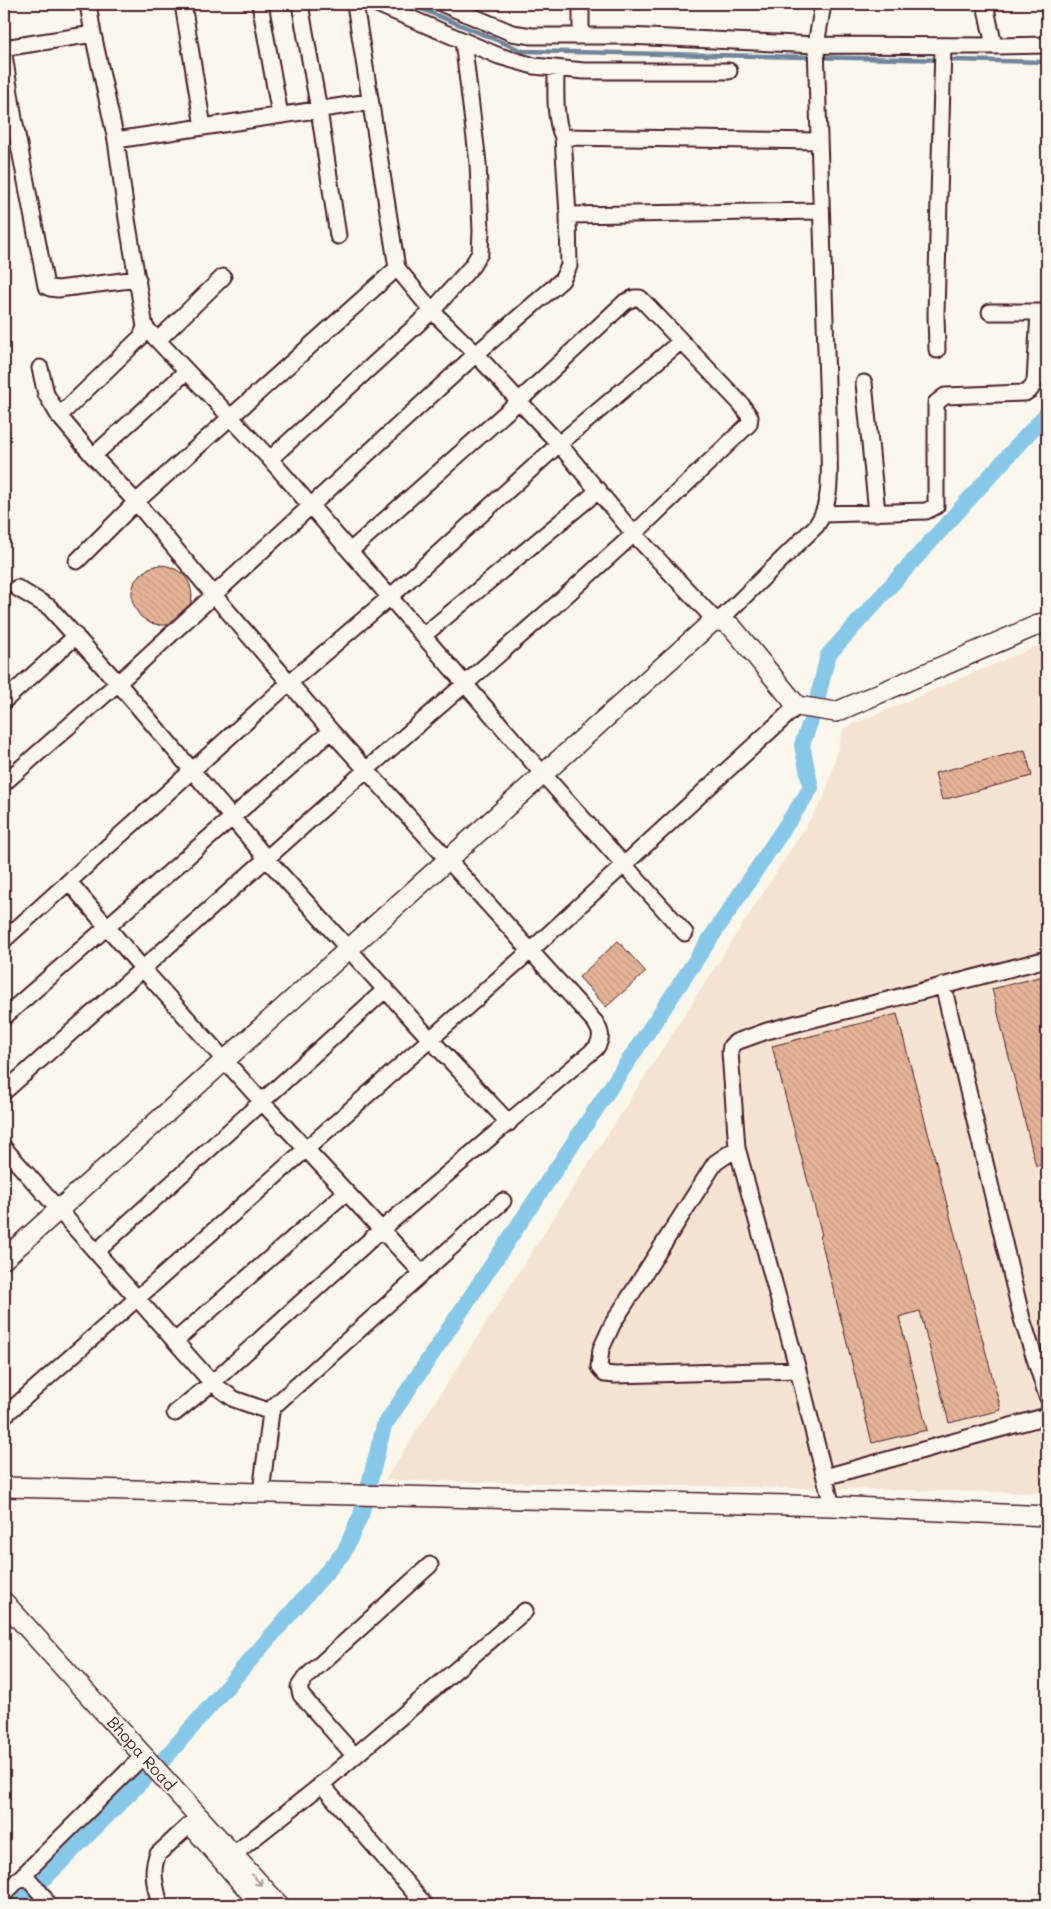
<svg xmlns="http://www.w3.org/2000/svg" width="1051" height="1909" viewBox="0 0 1051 1909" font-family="Mali,sans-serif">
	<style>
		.built { fill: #f4e3d2 }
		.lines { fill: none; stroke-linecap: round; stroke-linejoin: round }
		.stream { stroke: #6f849c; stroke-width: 4.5 }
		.canal { stroke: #87c8e8; stroke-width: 16 }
		.building { fill: url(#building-back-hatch); stroke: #4a1f2b }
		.minor-casing { stroke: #4a1f2b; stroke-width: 19 }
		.major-casing { stroke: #4a1f2b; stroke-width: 22 }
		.minor { stroke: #fbf7ec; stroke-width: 15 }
		.major { stroke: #fbf7ec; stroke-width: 19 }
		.oneway { stroke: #ab9695 }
		.labels { text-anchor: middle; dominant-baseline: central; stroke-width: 4; stroke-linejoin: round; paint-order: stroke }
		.street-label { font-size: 16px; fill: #4a1f2b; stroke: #fbf7ec }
	</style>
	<defs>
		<pattern id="building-back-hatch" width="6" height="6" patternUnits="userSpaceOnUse" patternTransform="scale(1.25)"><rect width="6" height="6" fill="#e5b497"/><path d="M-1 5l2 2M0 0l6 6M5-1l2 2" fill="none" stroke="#c69a82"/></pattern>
	</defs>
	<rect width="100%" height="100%" fill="#fbf7ec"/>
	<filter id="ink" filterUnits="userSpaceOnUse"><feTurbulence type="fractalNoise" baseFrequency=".02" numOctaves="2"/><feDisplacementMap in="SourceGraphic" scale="10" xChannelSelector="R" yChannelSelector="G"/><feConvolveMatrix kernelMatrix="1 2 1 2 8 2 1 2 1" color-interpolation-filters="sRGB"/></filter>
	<g filter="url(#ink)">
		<!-- built -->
		<path class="built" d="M1047,642V1493L385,1480L824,798L844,728Z"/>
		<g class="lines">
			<!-- stream -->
			<path class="stream" d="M410,4L523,51L1047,62"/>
			<!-- canal -->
			<path class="canal" d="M18,1905L165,1758L344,1552L361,1515L384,1426L811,788L802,745L815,709L828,655L1047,413"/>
		</g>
		<!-- building -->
		<path class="building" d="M159,565L168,566L177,570L185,576L190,585L192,595L191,603L168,625H160L150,623L141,617L136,610L132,600V591L135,581L141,574L149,568Z
			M1025,750L1032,776L942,800L935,773Z
			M618,941L646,972L606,1007L579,977Z
			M1047,975V1163L1036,1166L992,989Z
			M897,1014L1001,1410L949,1423L920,1311L899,1317L927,1430L872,1443L820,1236L822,1235L772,1046Z"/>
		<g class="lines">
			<!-- minor casing -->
			<g class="minor-casing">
				<path id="minor" d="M183,4L203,127L369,102
					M260,4L280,115
					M300,4L319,110L338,236
					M355,4L397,268L432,311L476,354L519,401L559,444L634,534L716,621
					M377,4L499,56L534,66L584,71H729
					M443,4L512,33L532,36H628L816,45L994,46L1047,45
					M985,4L994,46
					M581,35V4
					M4,48L93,34
					M4,55L14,119L46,286L50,288L58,289L138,279
					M556,69C556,89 554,120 563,137L819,141
					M116,140L203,127
					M568,215L821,211
					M990,312H1047
					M145,327L270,459L543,774L685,933
					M158,340L223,277
					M937,350L936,314L943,46
					M40,368L46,394L59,416L93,456L136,502L213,594L331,731L595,1022C601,1032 603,1037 596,1048L381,1230L212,1383L175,1413
					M864,383L877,513
					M59,416L141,337L145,327L127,219L116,140L93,34L88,4
					M93,456L187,371
					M270,459L432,311L472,266L480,253L481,231L478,163L463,41
					M824,514L926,511L936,506V403L945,396L1025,393L1031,389L1035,381L1039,312
					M77,561L136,502L397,268
					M17,588L49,607L118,683L476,354L562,280L569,266L568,215L563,137
					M720,620L816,526C833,503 829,470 829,443L816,45L823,4
					M424,635L599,490
					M4,701L76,636
					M4,783L118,683L267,859L430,1039L509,1123
					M69,882L143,969L262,1102L422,1273
					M4,940L289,683L390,597L559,444L680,342
					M943,985L1022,1319L1047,1396
					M4,1017L331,731
					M4,1092L366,770L551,609L634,534L749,424L750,417L741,404L647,305L640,298H634L625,302L519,401L350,551
					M4,1148L212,1383L234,1399L271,1412
					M737,1148L715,1163L613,1323L601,1349L599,1367L605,1374L615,1375L798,1370
					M96,1252L386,989
					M175,1341L346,1192
					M4,1416L529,952L797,706
					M825,1477L1047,1416
					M261,1493L271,1412L274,1406L503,1201
					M832,1506L798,1370L737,1148L730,1052L731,1046L736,1042L767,1031L1047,959
					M354,1755L301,1695L299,1687L305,1678L430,1565
					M321,1784L425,1905
					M234,1854L315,1790L525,1611
					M24,1874L43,1896L48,1905
					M4,1894L144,1755
					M160,1905C156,1888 150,1871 158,1854L198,1817"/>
			</g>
			<!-- major casing -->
			<g class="major-casing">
				<path id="major" d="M4,1259L711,623L720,620L732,627L797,706L836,712L1047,621
					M4,1487L832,1506L1047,1516
					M4,1602L279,1905
					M193,1827L261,1905"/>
			</g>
			<!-- minor -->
			<use href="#minor" class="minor"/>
			<!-- major -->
			<use href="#major" class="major"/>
		</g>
		<!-- one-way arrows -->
		<defs><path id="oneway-shaft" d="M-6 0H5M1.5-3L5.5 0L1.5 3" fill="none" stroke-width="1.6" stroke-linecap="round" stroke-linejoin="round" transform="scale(1.25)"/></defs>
		<use class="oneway" href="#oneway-shaft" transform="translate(257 1880) rotate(48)"/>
	</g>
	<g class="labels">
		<!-- street labels -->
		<g class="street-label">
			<text transform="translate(142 1753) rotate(48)">Bhopa Road</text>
		</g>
	</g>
	<!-- margin -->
	<rect width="1051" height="1909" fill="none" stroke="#fbf7ec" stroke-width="20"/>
	<rect x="10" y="10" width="1031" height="1889" fill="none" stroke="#4a1f2b" stroke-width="2" filter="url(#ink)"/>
</svg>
